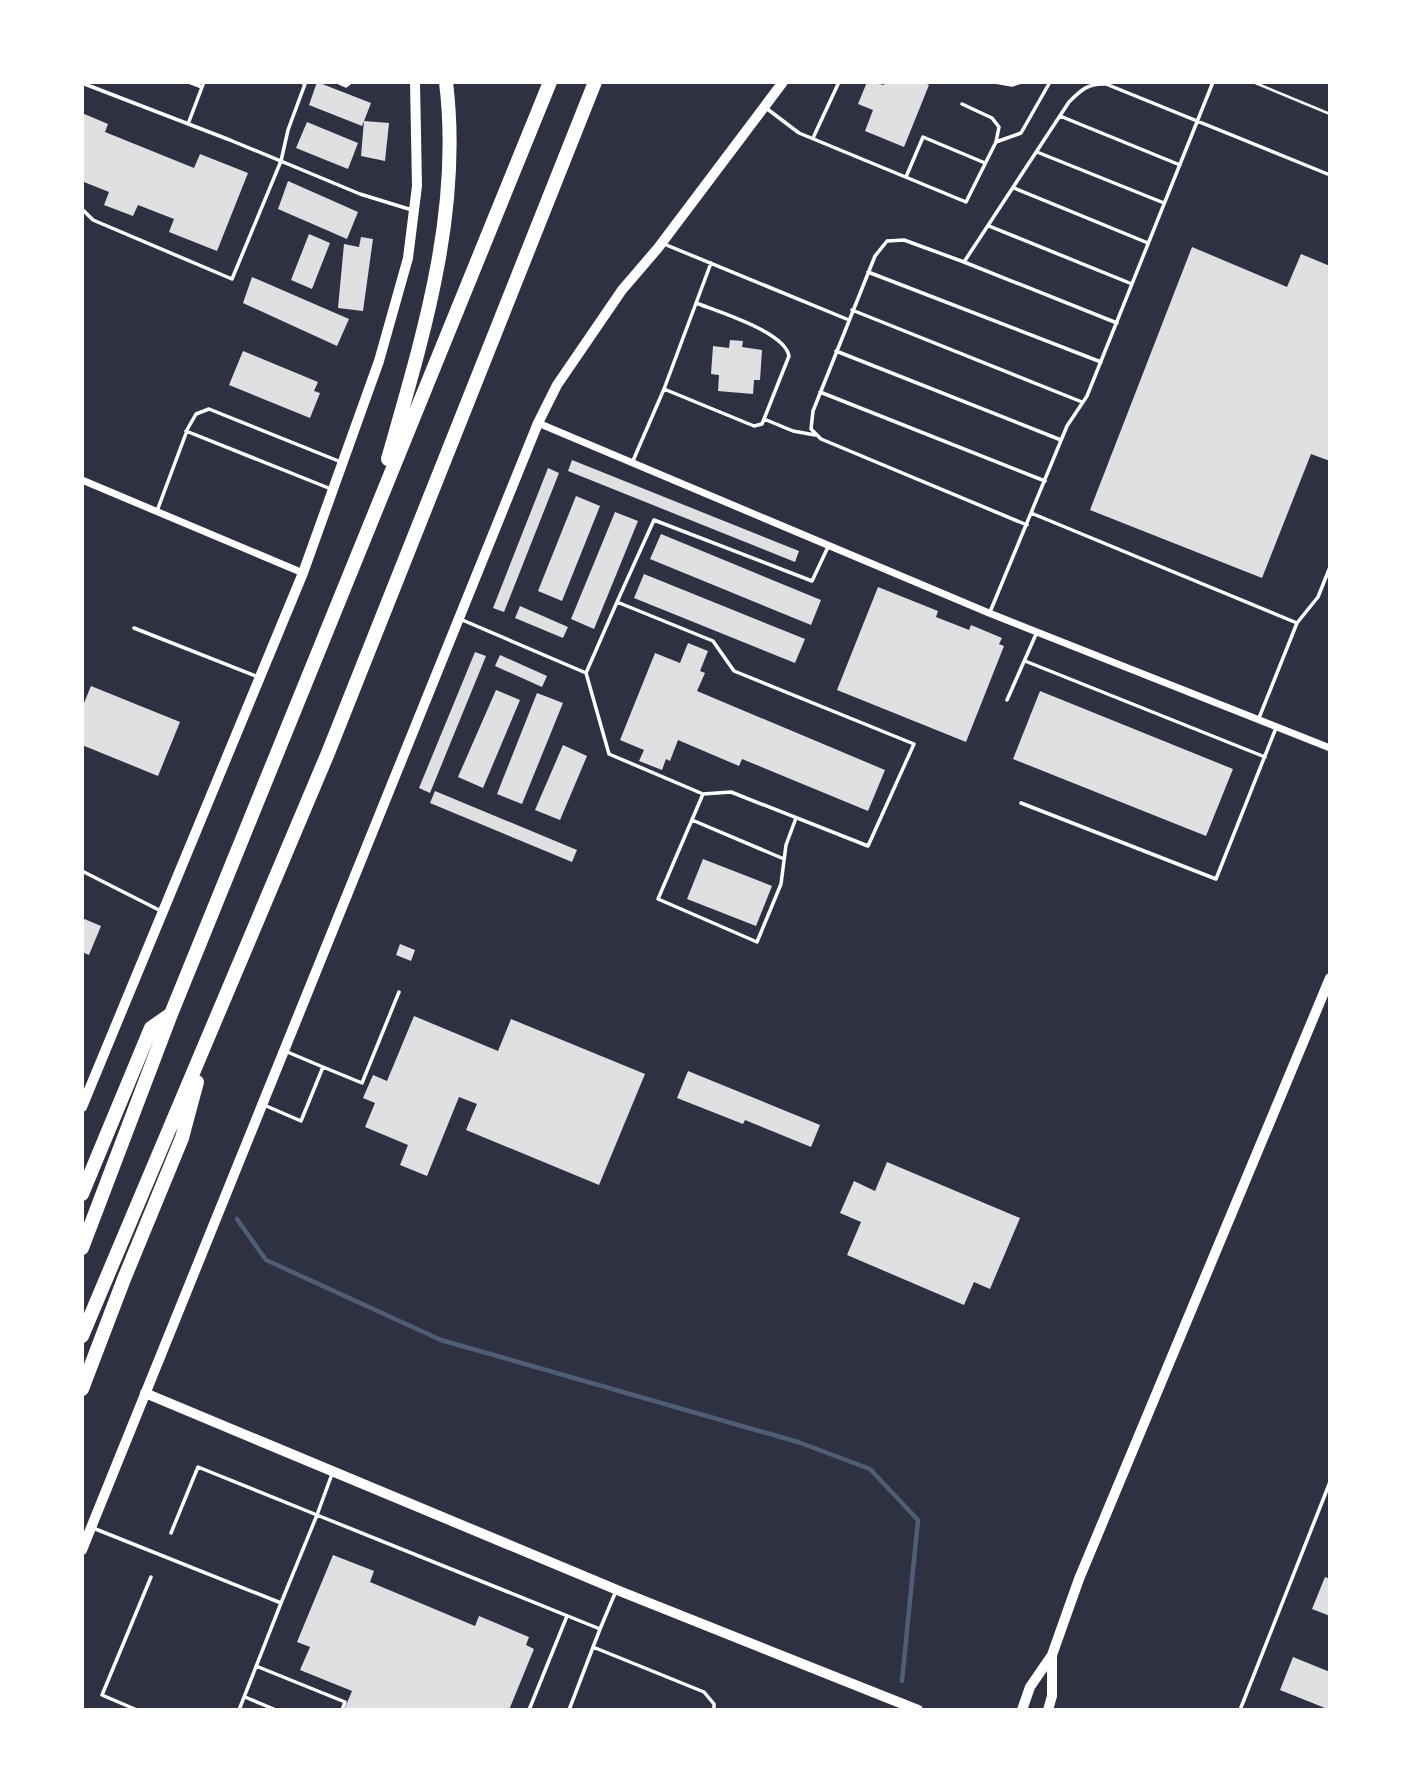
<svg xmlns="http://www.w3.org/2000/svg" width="1412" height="1792" viewBox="0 0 1412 1792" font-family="'Asap Condensed',sans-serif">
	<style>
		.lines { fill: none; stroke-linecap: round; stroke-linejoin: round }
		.stream { stroke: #4f5d75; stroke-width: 4.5 }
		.building { fill: #e0e0e3 }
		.path { stroke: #fff; stroke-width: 2.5 }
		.service { stroke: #fff; stroke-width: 3.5 }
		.minor { stroke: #fff; stroke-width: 7 }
		.tertiary { stroke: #fff; stroke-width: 10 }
		.secondary { stroke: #fff; stroke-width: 10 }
		.motorway { stroke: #fff; stroke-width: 14 }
	</style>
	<rect width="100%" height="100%" fill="#2d3142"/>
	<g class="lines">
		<!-- stream -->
		<path class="stream" d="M237,1219L266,1260L441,1340L798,1442L870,1469L918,1520L902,1681"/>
	</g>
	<!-- building -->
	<path class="building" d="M317,82L371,103L364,121L389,123L385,161L361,156L364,121L362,126L309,105Z
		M867,82L884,85L885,82H923L929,85L904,147L865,131L873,110L858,104Z
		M82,113L108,124L105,132L194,168L200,154L248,173L217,251L169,232L174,219L138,205L133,216L104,205L109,192L84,182L82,187Z
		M307,122L358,143L348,169L296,148Z
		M288,181L358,212L347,239L278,209Z
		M309,234L330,243L312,289L291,280Z
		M361,237L373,239L363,311L338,308L344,244L359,247Z
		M1192,247L1287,287L1301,254L1330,266V461L1311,454L1262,578L1090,510Z
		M252,277L349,319L337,346L243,303Z
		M730,340L743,341L742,347L762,350L760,380H754L753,394L718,391L719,375L711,374L713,346L729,348Z
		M243,351L318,382L314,391L320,393L310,418L229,385Z
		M572,460L799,551L795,562L568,471Z
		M548,468L559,473L504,612L493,608Z
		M576,496L600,506L562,601L538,591Z
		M615,512L638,521L594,629L571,619Z
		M661,534L821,600L811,625L650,559Z
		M644,574L805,639L795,663L634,598Z
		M878,587L938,611L936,617L969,630L971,625L1002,638L999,644L1004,646L966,742L837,690Z
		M520,606L568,627L563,638L515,618Z
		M688,643L708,651L700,671L705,673L697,691L885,770L868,811L742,759L739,766L678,740L670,761L666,759L662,770L639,761L644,750L620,740L655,653L680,663Z
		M475,652L486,656L430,793L419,788Z
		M500,655L547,676L542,687L495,666Z
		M91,686L180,722L158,776L82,745V708Z
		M496,690L520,700L483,788L458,777Z
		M1040,691L1233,769L1206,836L1013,759Z
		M537,693L563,703L522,804L497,794Z
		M563,745L587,756L560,820L535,810Z
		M435,791L577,850L572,862L430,803Z
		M703,859L772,886L756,926L687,899Z
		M82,918L101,926L89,955L82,952Z
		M400,944L415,950L411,961L396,955Z
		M414,1016L498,1051L511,1019L645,1074L599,1185L466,1130L477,1104L459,1097L427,1176L400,1165L408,1145L365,1127L375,1103L363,1098L373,1075L387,1081Z
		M688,1071L820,1125L811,1147L745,1120L743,1124L677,1098Z
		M887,1162L1020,1218L990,1289L974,1282L964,1305L847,1255L861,1222L840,1213L854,1181L875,1191Z
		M333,1555L374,1571L370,1582L475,1626L479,1616L529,1637L526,1645L534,1649L509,1710H344L352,1691L300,1670L310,1647L297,1642Z
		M1325,1577L1330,1579V1616L1312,1609Z
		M1293,1657L1330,1672V1710L1280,1690Z"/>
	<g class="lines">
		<!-- path -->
		<path class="path" d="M1253,82L1330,114"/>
		<!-- service -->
		<path class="service" d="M189,82L202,87
			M337,82L346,86L351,82
			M995,82L1012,85L1021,82
			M82,83L230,140L360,194L412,210
			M766,108L799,133L966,202L996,142L999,127L992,118L962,104
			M1060,116L1180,165
			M188,124L204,82
			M813,138L839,82
			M996,142L1021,133L1050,82
			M1037,152L1164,203
			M906,177L923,137L985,163
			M1014,188L1148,243
			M82,209L93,220L232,279L281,161L288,130L305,84L301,82
			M989,226L1132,284
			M664,244L849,320
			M964,262L1117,323
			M868,272L1101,362
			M696,303C719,312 785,332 789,356L762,424L754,426L664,389L711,263
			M852,310L1082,402
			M836,351L1061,440
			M820,392L1045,481
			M764,419L793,431L815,435
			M186,431L331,489
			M632,463L664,389
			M157,511L188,428L196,414L209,409L341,462
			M1031,513L1297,623L1259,718
			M1027,525L821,439L811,429L813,411L875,256L887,241L904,240L964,262L1069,102C1081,90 1088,83 1106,84L1330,175
			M990,612L1067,426L1087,396L1213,82
			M460,619L586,673L609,754L703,794L731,792L868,846L914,744L734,671L713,641L617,602L654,520L812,581L828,547
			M1297,623L1318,597L1330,567
			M134,628L258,677
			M1025,661L1265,757
			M586,673L617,602
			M1007,700L1037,632
			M703,794L658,899L757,942L781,884L786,845L796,818
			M1021,803L1216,879L1276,728
			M692,820L784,859
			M82,871L161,911
			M323,1067L362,1083L399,992
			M264,1105L301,1121L323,1067L285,1051
			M93,1528L281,1603L239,1710
			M171,1533L198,1467L317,1515L332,1474
			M281,1603L317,1515L600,1629L616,1591
			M593,1647L704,1692L714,1704V1710
			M256,1666L345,1702L342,1710
			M245,1697L276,1710
			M137,1710L102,1695L151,1577
			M529,1710L567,1616
			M569,1710L600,1629
			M1240,1710L1330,1482"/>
		<!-- minor -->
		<path class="minor" d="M538,423L989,613L1330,748
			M82,480L303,573"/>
		<!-- tertiary -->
		<path class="tertiary" d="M145,1393L622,1592L918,1710
			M1022,1710L1030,1687L1052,1655L1079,1579L1330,978
			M1048,1710L1052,1696V1655"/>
		<!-- secondary -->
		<path class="secondary" d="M82,1107L303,573L379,361L408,258L417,186L415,82
			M82,1550L538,423L557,385L622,290L658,248L783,82"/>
		<!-- motorway -->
		<path class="motorway" d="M388,459C423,336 462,212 446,82
			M82,1194L151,1028L171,1014
			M82,1248L171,1014L550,82
			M82,1336L328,753L595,82
			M82,1389L124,1279L182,1138L197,1082"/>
	</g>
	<!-- border -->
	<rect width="1412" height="1792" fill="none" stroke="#ffffff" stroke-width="168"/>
</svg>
